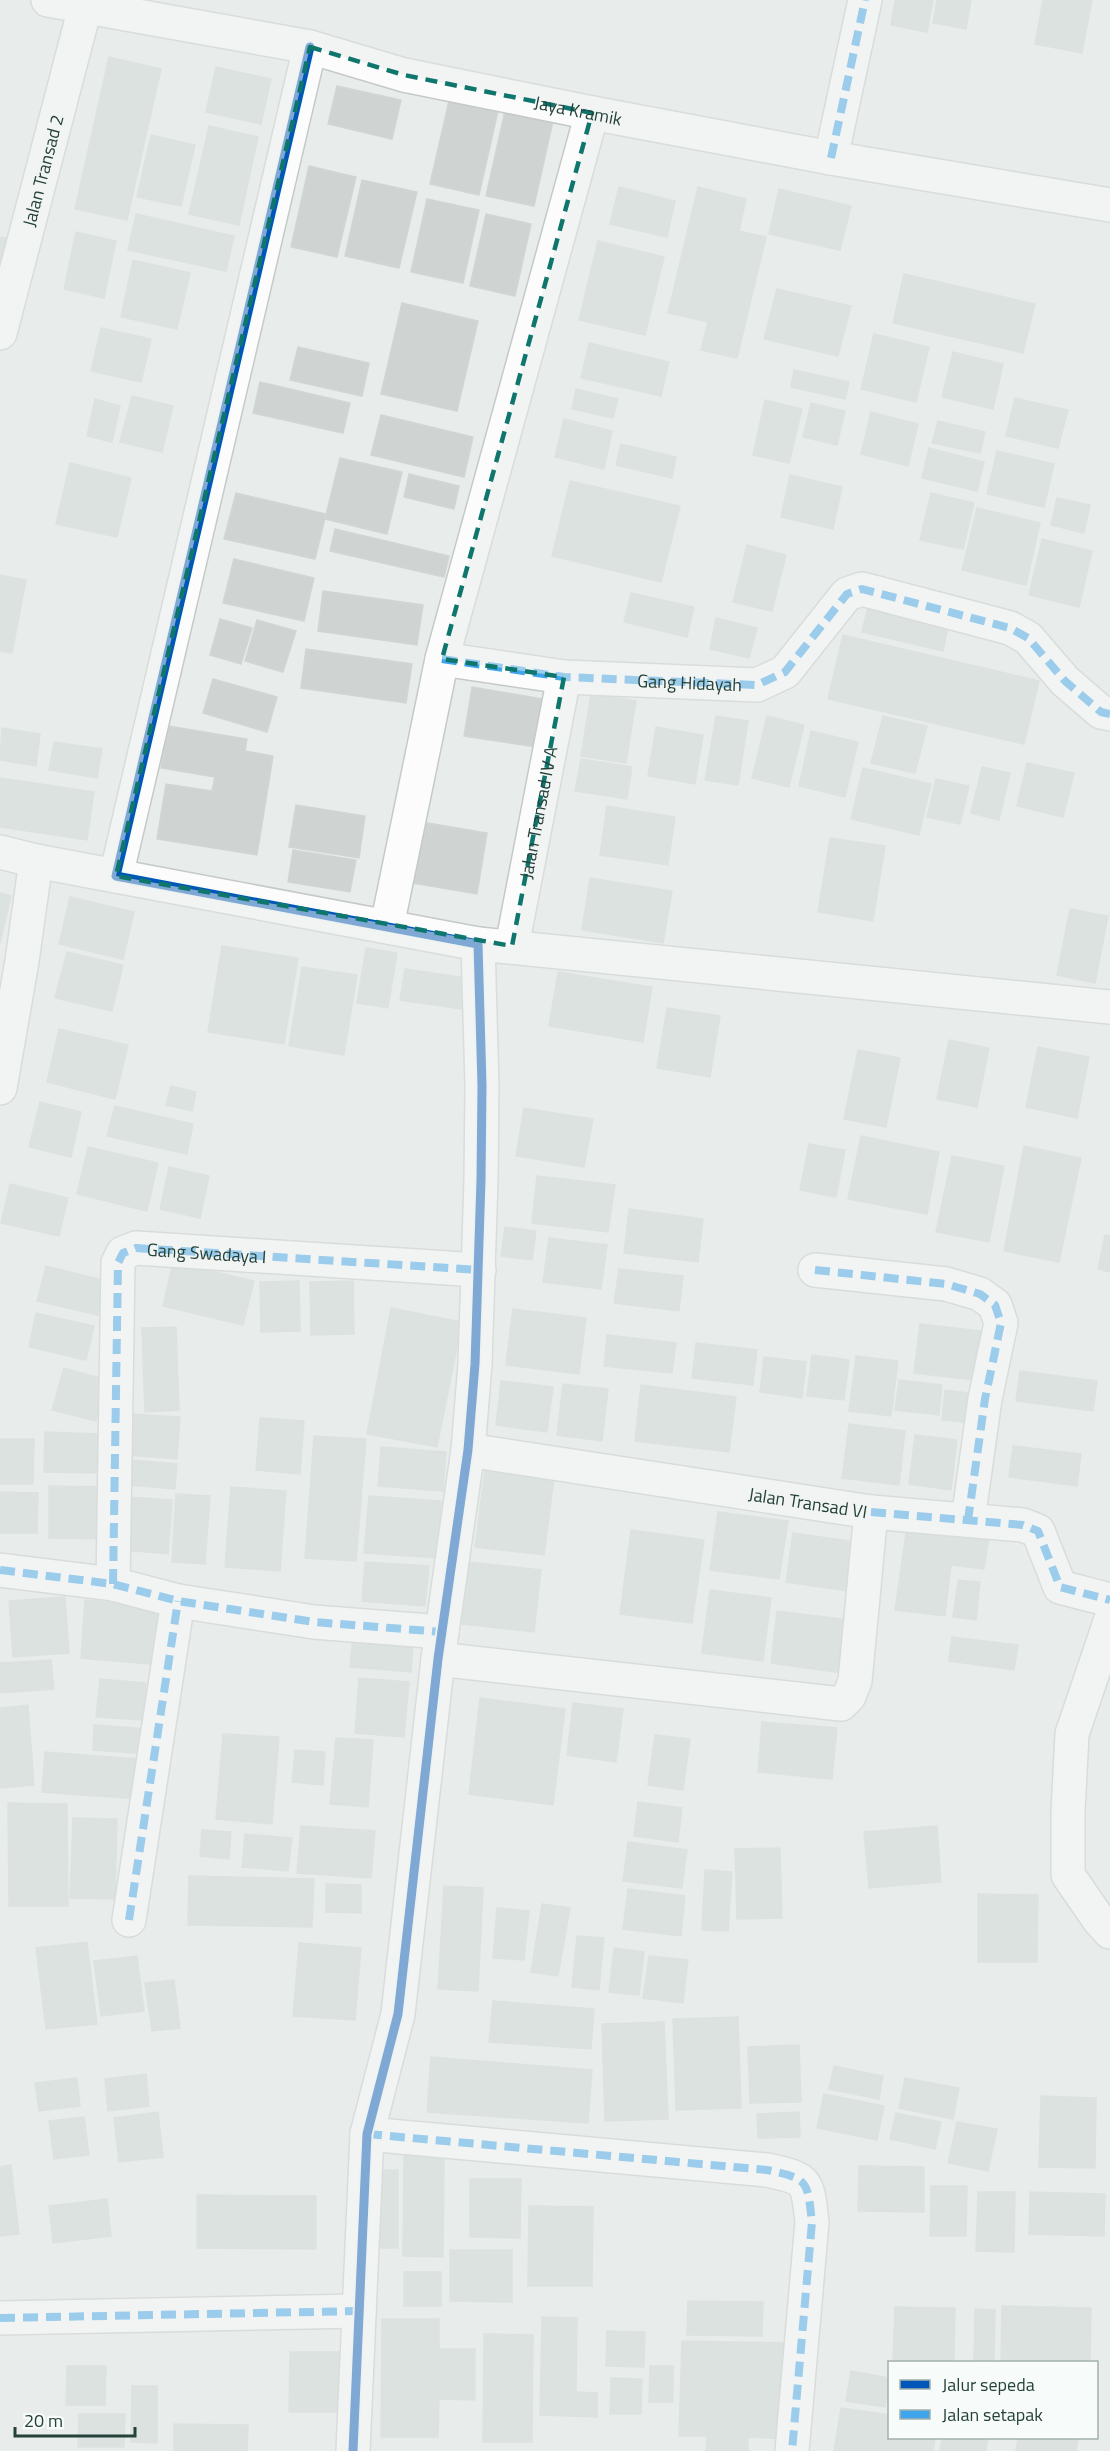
<svg xmlns="http://www.w3.org/2000/svg" width="1110" height="2451" viewBox="0 0 1110 2451" font-family="'Titillium Web',sans-serif">
	<style>
		.building { fill: #cfd4d2; stroke: #d1d6d4; stroke-width: 1.5 }
		.lines { fill: none; stroke-linecap: round; stroke-linejoin: round }
		.minor-casing { stroke: #c5cac8; stroke-width: 36 }
		.minor { stroke: #fcfcfc; stroke-width: 33 }
		.quiet { stroke: #3ea4ec; stroke-width: 8; stroke-dasharray: 15 8; stroke-linecap: butt }
		.cycleway-casing { stroke: #f7fbf9; stroke-width: 13 }
		.cycleway { stroke: #0057b8; stroke-width: 9 }
		.marked { fill: none; stroke: #0f766e; stroke-width: 4.5; stroke-dasharray: 12 8; stroke-linejoin: round }
		.labels { text-anchor: middle; dominant-baseline: central; stroke-width: 4.5; stroke-linejoin: round; paint-order: stroke }
		.street-label { font-size: 18px; fill: #24423a; stroke: #f7fbf9 }
	</style>
	<rect width="100%" height="100%" fill="#e8edeb"/>
	<!-- building -->
	<path class="building" d="M895,0H933L927,32L891,25Z
		M937,0H971L966,29L933,23Z
		M1043,0H1092L1082,53L1035,44Z
		M109,57L161,69L127,220L75,209Z
		M216,67L271,79L261,124L206,112Z
		M337,86L401,100L392,139L328,124Z
		M449,101L498,111L479,195L430,184Z
		M505,111L553,121L534,206L486,196Z
		M209,126L258,137L239,225L189,214Z
		M151,135L195,145L181,206L137,197Z
		M309,166L356,177L337,257L291,247Z
		M362,180L417,192L399,268L345,256Z
		M619,187L675,201L667,237L610,224Z
		M698,187L746,199L739,231L766,237L737,358L701,350L708,322L668,313Z
		M779,189L851,206L840,250L769,234Z
		M427,199L479,210L463,283L411,272Z
		M136,214L234,236L226,271L128,250Z
		M486,214L531,224L515,296L470,286Z
		M76,232L116,241L104,298L64,289Z
		M0,237L8,239L0,282Z
		M598,241L664,257L645,335L579,320Z
		M133,260L190,273L177,329L121,317Z
		M904,274L1035,304L1023,353L893,323Z
		M777,289L851,306L838,356L764,339Z
		M402,303L478,321L457,411L381,394Z
		M101,328L151,339L141,382L91,371Z
		M874,334L929,347L916,402L861,389Z
		M589,343L669,362L661,396L581,378Z
		M298,347L369,363L362,396L290,380Z
		M953,352L1003,364L993,409L942,397Z
		M794,370L849,382L845,399L791,387Z
		M260,382L350,403L343,433L253,413Z
		M576,389L618,399L613,418L572,409Z
		M132,396L173,406L162,452L120,442Z
		M1015,398L1068,410L1058,448L1006,436Z
		M95,399L120,406L112,442L87,436Z
		M765,400L802,409L789,463L753,455Z
		M811,403L845,411L837,445L803,437Z
		M871,412L918,424L908,466L861,454Z
		M381,415L473,437L464,477L371,455Z
		M564,419L612,431L604,469L555,457Z
		M938,421L985,432L980,453L932,443Z
		M621,444L676,457L672,478L616,465Z
		M929,448L984,462L977,491L922,478Z
		M997,451L1054,464L1044,507L987,494Z
		M340,458L402,472L387,534L325,519Z
		M70,463L131,478L117,537L56,524Z
		M409,474L459,486L454,509L404,497Z
		M790,475L842,487L833,529L781,517Z
		M570,481L680,506L661,582L552,556Z
		M236,493L326,514L315,559L224,539Z
		M931,493L974,503L963,549L920,540Z
		M1057,498L1090,505L1084,533L1051,525Z
		M977,508L1040,523L1026,585L962,570Z
		M335,529L449,556L444,577L330,551Z
		M1042,539L1092,551L1079,607L1029,595Z
		M747,545L786,555L772,611L733,602Z
		M234,559L314,578L304,621L223,603Z
		M0,575L26,580L12,653L0,651Z
		M323,591L423,605L417,645L318,631Z
		M631,593L694,607L687,637L624,622Z
		M870,598L950,617L943,651L862,632Z
		M716,618L757,628L749,658L710,649Z
		M220,619L252,628L241,664L210,655Z
		M257,620L296,631L283,672L245,661Z
		M843,635L1039,681L1024,744L828,699Z
		M306,649L412,664L406,703L301,688Z
		M213,679L277,697L267,732L203,713Z
		M472,687L543,699L536,747L464,736Z
		M591,694L636,701L626,763L581,756Z
		M716,716L748,721L738,785L705,780Z
		M767,716L804,725L789,787L752,778Z
		M883,716L927,726L915,773L871,763Z
		M168,726L247,739L245,751L273,756L257,855L157,839L166,784L212,791L215,777L161,768Z
		M656,727L703,735L695,784L648,776Z
		M2,728L40,734L36,766L0,760Z
		M811,731L858,742L845,797L799,786Z
		M54,742L102,749L97,778L49,770Z
		M581,759L632,767L627,799L575,791Z
		M1027,763L1074,773L1063,817L1017,806Z
		M982,767L1010,773L999,820L971,813Z
		M863,768L931,784L919,835L851,819Z
		M0,778L94,792L87,840L0,827Z
		M936,779L969,786L960,824L927,817Z
		M296,805L365,816L359,858L289,847Z
		M607,806L675,817L668,865L600,855Z
		M410,820L487,833L477,894L400,881Z
		M830,838L885,846L873,921L818,912Z
		M293,850L356,860L350,892L288,882Z
		M590,878L672,891L663,943L582,930Z
		M0,893L11,896L0,943Z
		M70,897L134,912L123,959L59,944Z
		M1070,909L1108,916L1095,983L1057,975Z
		M222,946L298,958L284,1044L208,1032Z
		M366,948L397,953L388,1008L357,1003Z
		M67,952L123,965L112,1011L55,998Z
		M302,967L357,975L344,1055L289,1046Z
		M405,969L466,978L461,1009L400,1000Z
		M558,972L652,987L643,1042L549,1026Z
		M667,1008L720,1016L710,1077L657,1068Z
		M59,1029L128,1045L115,1099L47,1082Z
		M949,1040L989,1048L977,1107L937,1099Z
		M1038,1047L1089,1057L1077,1118L1026,1107Z
		M858,1050L900,1058L886,1127L844,1119Z
		M171,1086L196,1092L192,1111L166,1105Z
		M40,1102L81,1112L71,1157L29,1147Z
		M115,1106L193,1124L187,1154L107,1136Z
		M524,1108L593,1119L584,1167L516,1156Z
		M861,1136L939,1152L927,1214L848,1199Z
		M809,1144L845,1150L836,1197L800,1190Z
		M1024,1146L1081,1158L1059,1262L1004,1251Z
		M88,1147L158,1163L147,1211L77,1194Z
		M952,1156L1004,1166L989,1242L936,1232Z
		M169,1167L209,1176L200,1218L160,1209Z
		M537,1176L615,1185L608,1232L532,1223Z
		M10,1184L68,1198L59,1236L1,1223Z
		M629,1209L703,1219L698,1262L624,1253Z
		M505,1227L536,1231L532,1260L501,1256Z
		M1105,1235L1110,1236V1272L1098,1269Z
		M549,1238L607,1245L601,1289L543,1282Z
		M173,1262L254,1281L243,1325L163,1306Z
		M46,1266L107,1281L98,1315L37,1301Z
		M619,1269L683,1276L679,1311L614,1303Z
		M299,1281L300,1331L261,1332L260,1282Z
		M353,1281L354,1334L311,1335L310,1282Z
		M391,1308L462,1322L437,1447L367,1434Z
		M513,1309L586,1318L579,1374L506,1365Z
		M36,1313L94,1326L86,1360L29,1347Z
		M920,1324L989,1332L983,1381L914,1373Z
		M176,1327L179,1410L145,1412L142,1328Z
		M607,1335L676,1343L672,1373L604,1366Z
		M696,1343L757,1350L753,1385L692,1378Z
		M812,1355L849,1360L844,1400L807,1396Z
		M856,1356L898,1361L891,1416L849,1411Z
		M764,1357L806,1362L802,1398L760,1392Z
		M64,1368L107,1380L96,1421L52,1410Z
		M1020,1371L1097,1381L1093,1411L1016,1401Z
		M899,1380L942,1385L939,1415L895,1410Z
		M501,1381L553,1387L547,1432L496,1425Z
		M563,1384L608,1389L602,1441L557,1435Z
		M641,1385L736,1397L729,1452L635,1441Z
		M945,1390L976,1394L973,1423L942,1420Z
		M130,1414L180,1417L177,1459L127,1455Z
		M260,1418L304,1421L300,1474L256,1470Z
		M849,1424L905,1431L899,1485L842,1478Z
		M45,1432L99,1434V1473L44,1472Z
		M915,1435L957,1440L951,1490L909,1484Z
		M314,1436L366,1439L356,1561L305,1558Z
		M0,1439H34L33,1484H0Z
		M1013,1446L1081,1454L1077,1486L1009,1477Z
		M381,1447L446,1452L443,1491L378,1486Z
		M131,1460L177,1464L175,1489L129,1485Z
		M485,1470L554,1478L544,1555L475,1547Z
		M49,1486L107,1487L106,1539L49,1538Z
		M231,1487L286,1491L280,1571L225,1567Z
		M0,1492L38,1493L37,1533H0Z
		M176,1494L210,1496L205,1564L172,1562Z
		M369,1496L441,1501L437,1558L364,1553Z
		M128,1497L172,1500L168,1554L124,1550Z
		M718,1512L788,1521L779,1579L710,1570Z
		M908,1519L990,1530L984,1569L951,1565L945,1616L895,1610Z
		M631,1530L704,1540L692,1623L620,1614Z
		M793,1533L862,1543L855,1592L786,1582Z
		M365,1562L429,1566L425,1606L362,1601Z
		M469,1562L541,1570L534,1632L462,1624Z
		M958,1580L980,1582L976,1620L953,1617Z
		M710,1590L771,1598L763,1661L702,1653Z
		M65,1597L69,1653L13,1657L9,1601Z
		M85,1600L165,1605L161,1665L81,1658Z
		M777,1611L849,1620L842,1673L771,1663Z
		M952,1637L1018,1645L1014,1670L949,1661Z
		M353,1638L413,1643L411,1672L350,1667Z
		M51,1660L54,1689L0,1693V1663Z
		M359,1678L409,1682L404,1737L355,1733Z
		M100,1679L146,1683L142,1720L96,1717Z
		M480,1698L565,1709L553,1805L469,1794Z
		M573,1703L623,1709L616,1762L567,1755Z
		M28,1705L34,1785L0,1788V1708Z
		M762,1722L837,1728L832,1779L758,1772Z
		M94,1725L150,1729L148,1754L93,1750Z
		M223,1734L279,1737L272,1824L216,1819Z
		M655,1735L690,1739L683,1790L648,1785Z
		M336,1738L373,1740L368,1807L330,1804Z
		M295,1750L325,1752L323,1785L292,1782Z
		M45,1752L140,1759L137,1799L42,1792Z
		M638,1802L682,1808L678,1842L634,1836Z
		M8,1803L67,1804L68,1906H9Z
		M73,1818L117,1819L115,1899L70,1898Z
		M301,1826L375,1831L371,1878L297,1873Z
		M937,1826L941,1882L869,1888L864,1832Z
		M202,1830L231,1832L229,1859L200,1856Z
		M245,1834L292,1838L288,1871L242,1867Z
		M628,1842L687,1850L682,1888L623,1881Z
		M780,1848L782,1918L737,1919L735,1849Z
		M705,1870L732,1872L728,1931L702,1930Z
		M189,1876L314,1879L312,1927L188,1925Z
		M326,1884L361,1885V1913L326,1912Z
		M444,1886L483,1888L478,1991L438,1989Z
		M628,1889L685,1896L681,1936L623,1929Z
		M978,1894L1038,1895L1037,1962H978Z
		M542,1904L570,1908L558,1976L531,1972Z
		M497,1908L529,1911L524,1960L493,1958Z
		M577,1936L604,1938L599,1990L572,1987Z
		M87,1942L97,2024L46,2029L36,1948Z
		M299,1943L361,1948L355,2020L293,2016Z
		M614,1948L644,1952L639,1995L609,1992Z
		M137,1956L144,2011L101,2016L94,1961Z
		M649,1956L688,1960L683,2003L643,1998Z
		M174,1980L180,2028L152,2031L145,1983Z
		M493,2001L594,2009L591,2049L489,2042Z
		M738,2017L741,2108L676,2110L673,2019Z
		M664,2022L668,2119L605,2121L602,2024Z
		M799,2045L801,2102L750,2103L748,2047Z
		M431,2057L592,2070L588,2123L427,2112Z
		M834,2066L883,2076L879,2099L829,2089Z
		M146,2074L149,2106L108,2111L105,2079Z
		M77,2078L80,2106L39,2111L35,2083Z
		M905,2078L959,2088L953,2119L899,2108Z
		M824,2094L884,2106L877,2140L817,2128Z
		M1041,2096L1096,2098L1095,2168L1039,2167Z
		M158,2112L163,2157L119,2162L114,2118Z
		M799,2112L800,2137L758,2138L757,2114Z
		M896,2113L941,2122L935,2149L890,2139Z
		M84,2117L89,2155L54,2159L49,2121Z
		M957,2122L997,2129L988,2171L948,2163Z
		M404,2154H444L443,2257L403,2256Z
		M11,2165L19,2234L0,2236V2167Z
		M859,2166L924,2167V2212L858,2211Z
		M376,2170H398V2248H375Z
		M470,2179H521L520,2238L470,2237Z
		M931,2186H967L966,2236H930Z
		M978,2192H1015L1014,2252L976,2251Z
		M1030,2192L1105,2194L1104,2236L1029,2234Z
		M197,2195L316,2196V2249L197,2248Z
		M107,2199L111,2236L53,2243L49,2206Z
		M529,2206L593,2207L592,2286H528Z
		M450,2250H512V2302L450,2301Z
		M404,2272H441V2306H404Z
		M688,2301L763,2302L762,2336L687,2335Z
		M1002,2306L1091,2308L1090,2362H1001Z
		M895,2307L955,2308L954,2362H893Z
		M975,2309L995,2310L994,2360H974Z
		M542,2317L577,2318L576,2392L597,2393V2417L540,2415Z
		M382,2319H439V2349H475V2400L439,2399L438,2437H381Z
		M607,2331L645,2332L644,2367L606,2366Z
		M484,2334L533,2335L532,2442H483Z
		M682,2341L790,2343L788,2439L748,2437V2451H706L707,2436H679Z
		M290,2352H343V2412H289Z
		M67,2366H106L105,2405H66Z
		M650,2366H673V2402H649Z
		M851,2371L890,2378L885,2407L846,2401Z
		M611,2378L642,2379L641,2414H610Z
		M132,2386H157V2443L131,2442Z
		M841,2408L890,2415V2438H935L933,2451H834Z
		M79,2414H125L124,2447H78Z
		M174,2424L248,2425L247,2451H174Z
		M942,2438H988L986,2451H940Z
		M1018,2438H1078L1076,2451H1016Z"/>
	<g class="lines">
		<!-- minor casing -->
		<g class="minor-casing">
			<g id="minor">
				<path id="s1" d="M48,0L310,47L404,75L592,113L831,158L1110,205"/>
				<path d="M310,47L116,876L478,944L482,1086L481,1180L475,1364L468,1450L438,1659L398,2014L367,2134L353,2451"/>
				<path d="M831,158L865,0"/>
				<path id="s2" d="M0,333L87,0"/>
				<path d="M442,659L564,677L757,685L785,672L847,594L862,589L1010,628L1028,638L1065,681L1101,712L1110,714"/>
				<path d="M0,852L36,861"/>
				<path d="M387,926L442,659L592,113"/>
				<path d="M478,944L1110,1007"/>
				<path id="s3" d="M512,946L564,677"/>
				<path d="M0,1088L22,961L36,861L116,876"/>
				<path d="M815,1270L946,1284L980,1294L995,1305L1001,1323L985,1399L968,1520"/>
				<path id="s4" d="M468,1450L871,1512L1023,1525L1038,1531L1060,1587L1110,1600"/>
				<path d="M0,1570L113,1584L178,1601L314,1622L442,1632"/>
				<path d="M113,1584L118,1263L123,1253L136,1248L479,1270"/>
				<path d="M1110,1622L1072,1734L1068,1812V1875L1099,1920L1110,1932"/>
				<path d="M438,1659L841,1704L849,1696L855,1681L871,1512"/>
				<path d="M129,1920L178,1601"/>
				<path d="M367,2134L767,2170C809,2179 807,2180 812,2222L792,2451"/>
				<path d="M0,2318L359,2311"/>
			</g>
		</g>
		<!-- minor -->
		<use href="#minor" class="minor"/>
		<!-- quiet -->
		<g class="quiet">
			<path d="M831,158L865,0"/>
			<path id="s5" d="M442,659L564,677L757,685L785,672L847,594L862,589L1010,628L1028,638L1065,681L1101,712L1110,714"/>
			<path d="M815,1270L946,1284L980,1294L995,1305L1001,1323L985,1399L968,1520"/>
			<path d="M871,1512L1023,1525L1038,1531L1060,1587L1110,1600"/>
			<path d="M0,1570L113,1584L178,1601L314,1622L442,1632"/>
			<path id="s6" d="M113,1584L118,1263L123,1253L136,1248L479,1270"/>
			<path d="M129,1920L178,1601"/>
			<path d="M367,2134L767,2170C809,2179 807,2180 812,2222L792,2451"/>
			<path d="M0,2318L359,2311"/>
		</g>
		<!-- cycleway casing -->
		<g class="cycleway-casing">
			<path id="cycleway" d="M310,47L116,876L478,944L482,1086L481,1180L475,1364L468,1450L438,1659L398,2014L367,2134L353,2451"/>
		</g>
		<!-- cycleway -->
		<use href="#cycleway" class="cycleway"/>
	</g>
	<!-- marked area -->
	<path d="M0 0H1110V2451H0ZM310,47L404,75L592,113L442,659L564,677L512,946L116,876Z" fill="#e8edeb" fill-opacity=".55" fill-rule="evenodd"/>
	<path class="marked" d="M310,47L404,75L592,113L442,659L564,677L512,946L116,876Z"/>
	<g class="labels">
		<!-- street labels -->
		<g class="street-label">
			<text stroke="none"><textPath href="#s1" startOffset="542">Jaya Kramik</textPath></text>
			<text stroke="none"><textPath href="#s2" startOffset="168">Jalan Transad 2</textPath></text>
			<text stroke="none"><textPath href="#s5" startOffset="249">Gang Hidayah</textPath></text>
			<text stroke="none"><textPath href="#s3" startOffset="136">Jalan Transad IV A</textPath></text>
			<text stroke="none"><textPath href="#s6" startOffset="417">Gang Swadaya I</textPath></text>
			<text stroke="none"><textPath href="#s4" startOffset="344">Jalan Transad VI</textPath></text>
		</g>
	</g>
	<!-- legend -->
	<rect x="888" y="2361" width="210" height="78" fill="#f7fbf9" stroke="#a3b1ad" stroke-width="1.5"/>
	<rect x="900" y="2380" width="30" height="9" fill="#0057b8" stroke="#a3b1ad" stroke-width="1.5"/>
	<text x="942" y="2391" font-size="18" fill="#24423a">Jalur sepeda</text>
	<rect x="900" y="2410" width="30" height="9" fill="#3ea4ec" stroke="#a3b1ad" stroke-width="1.5"/>
	<text x="942" y="2421" font-size="18" fill="#24423a">Jalan setapak</text>
	<!-- scale -->
	<path d="M15 2427v9h120v-9" fill="none" stroke="#24423a" stroke-width="3"/>
	<text x="24" y="2427" font-size="18" fill="#24423a" stroke="#f7fbf9" stroke-width="4.5" paint-order="stroke">20 m</text>
</svg>
